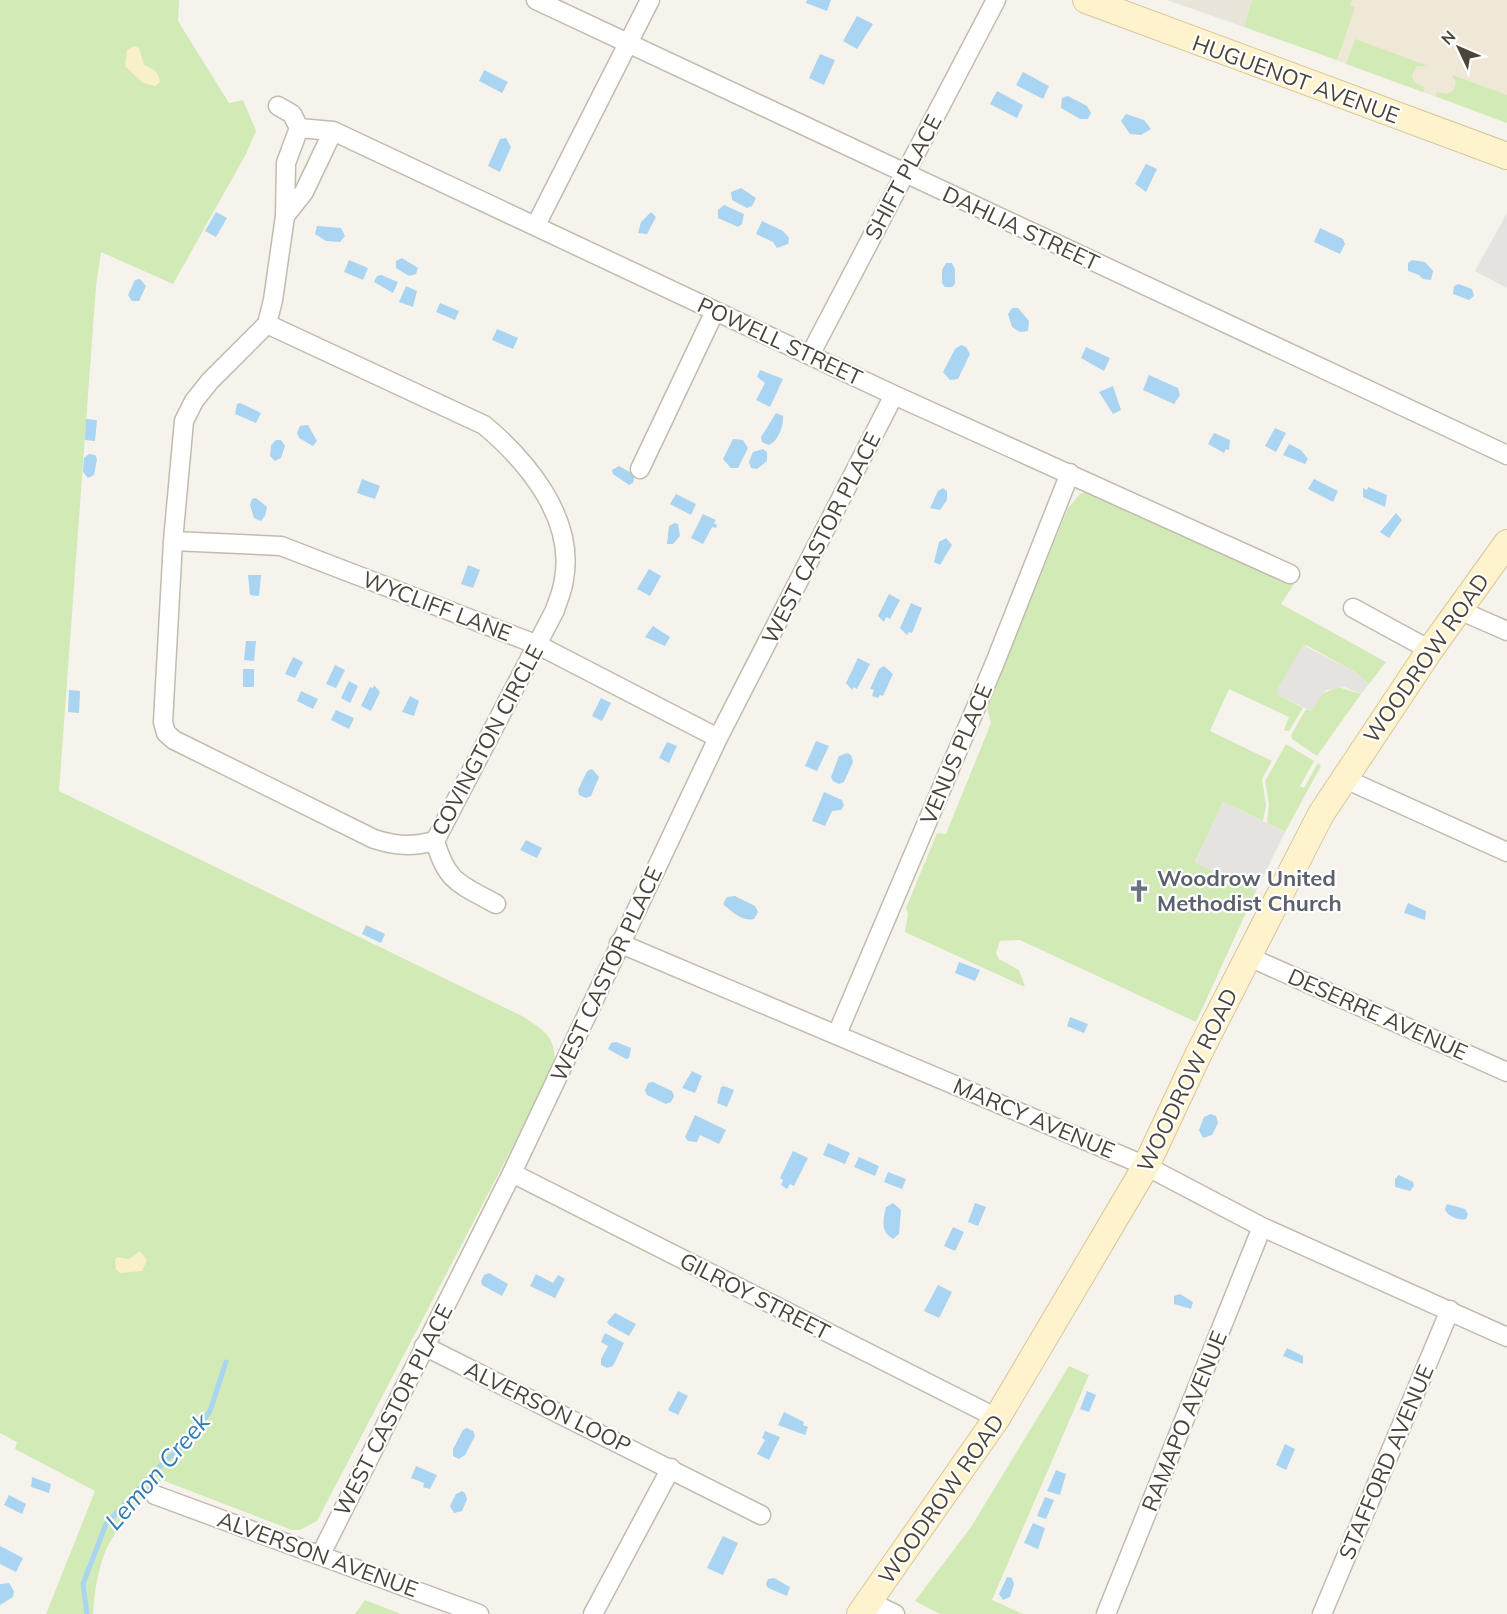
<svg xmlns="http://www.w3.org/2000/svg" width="1507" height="1614" viewBox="0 0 1507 1614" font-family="Mulish,sans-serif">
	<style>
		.residential { fill: #eae5da }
		.education { fill: #efe8d6 }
		.green { fill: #d2eab5 }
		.sand { fill: #f9efc9 }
		.parking { fill: #e5e3e0 }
		.water { fill: #a9d4f2 }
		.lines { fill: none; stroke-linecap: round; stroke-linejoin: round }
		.stream { stroke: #a9d4f2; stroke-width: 5 }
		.street-casing { stroke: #c2bbae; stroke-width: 21 }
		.secondary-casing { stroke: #d6c79b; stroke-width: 28 }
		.street { stroke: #fff; stroke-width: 18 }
		.secondary { stroke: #fff3cd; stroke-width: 26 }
		.labels { text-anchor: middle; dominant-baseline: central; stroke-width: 4.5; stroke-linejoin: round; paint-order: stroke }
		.street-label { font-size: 22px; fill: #4b4439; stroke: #fff }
		.worship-label { font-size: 22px; font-weight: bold; fill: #5b616d; stroke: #fff; text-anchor: start }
		.water-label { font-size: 24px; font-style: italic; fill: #2e7ab2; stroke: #fff }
	</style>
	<rect width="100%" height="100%" fill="#f6f3ec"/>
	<!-- residential -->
	<path class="residential" d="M1167,0H1252L1244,27Z"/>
	<!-- education -->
	<path class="education" d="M1326,0H1507V123L1317,53Z"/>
	<!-- green -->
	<path class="green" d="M0,0H179L178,21L229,103L243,100L256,131L246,154L173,284L101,252L96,286L59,791L522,1016C546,1032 555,1035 555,1066L317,1521L300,1530H292L162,1480C146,1493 114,1531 106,1550C98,1569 94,1593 93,1614H46L95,1491L15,1449L17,1442L0,1433Z
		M1252,0H1352L1350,5L1355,7L1337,60L1244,27Z
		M1355,39L1428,66H1417L1412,75L1415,83L1425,87L1423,92L1346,64Z
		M1452,75L1507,95V123L1435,96L1437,92L1447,94L1454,90L1456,82Z
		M1090,491L1294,584L1281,604L1386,662L1369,684L1355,672L1306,645L1278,695L1303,708L1289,731L1284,730L1289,717L1229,689L1210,731L1272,761L1262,779L1266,805L1263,821L1223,802L1195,862L1256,891L1196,1022L1020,940L1000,941L996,953L999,959L1019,970L1025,987L905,932L908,914L906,908L937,833L946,834L991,723L987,708L1068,508L1080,494Z
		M1338,687L1361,694L1317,756L1292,739L1291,735L1306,709L1311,711L1321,694Z
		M1286,744L1314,761L1300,786L1304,788L1318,763L1321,766L1285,832L1267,823L1269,804L1265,781Z
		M1069,1366L1089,1375L992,1600L1023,1614H940L915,1601L971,1527Z
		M365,1600L401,1614H355Z"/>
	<!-- sand -->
	<path class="sand" d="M134,46L139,48L144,65C153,69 159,71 160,82L155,86L143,83L125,66L127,50Z
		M140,1251L147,1260L142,1271L120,1273L116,1270L115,1260L117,1257L129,1259Z"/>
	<!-- parking -->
	<path class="parking" d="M1507,213V288L1475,271Z
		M1303,645L1355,672L1369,684L1361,694L1345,687L1326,690L1311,711L1278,695L1276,691Z
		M1223,802L1285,832L1256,891L1195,863Z"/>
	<!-- water -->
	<path class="water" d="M807,0H831L827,11L806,3Z
		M857,16L873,24L857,49L843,41Z
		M820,54L835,60L824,85L809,78Z
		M484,70L508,82L502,93L479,81Z
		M1023,72L1049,86L1043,99L1016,85Z
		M997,91L1023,105L1017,118L990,104Z
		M1068,96L1087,106L1091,113L1088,119H1080L1061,108L1062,98Z
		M1126,114L1144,120L1151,129L1141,135L1130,134L1121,121Z
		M506,138L511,147L500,172L488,166L500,139Z
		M1146,164L1157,169L1146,192L1135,184Z
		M741,188L756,198L752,206L747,208L732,200L731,192Z
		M724,205L744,214L742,224L738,227L718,218V210Z
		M216,212L227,218L216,237L205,231Z
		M651,212L656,217L647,234L638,233L641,222Z
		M762,221L783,231L789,238L788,244L777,248L773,242L756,234Z
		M317,226L341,228L345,236L340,242L326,241L315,234Z
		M1320,228L1343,239L1345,244L1340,254L1314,242Z
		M402,258L418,268L416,274L409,276L396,268V261Z
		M349,260L368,268L363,280L344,272Z
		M1412,260L1425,262L1433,271L1431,280L1423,279L1419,275L1408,271V263Z
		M946,263H952L955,269V284L952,287H945L942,283V270Z
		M381,275L398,282L393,293L374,282L377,276Z
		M140,279L146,286L139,301H132L128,295L135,280Z
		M1459,284L1472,289L1474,296L1469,300L1453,294L1454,286Z
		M406,286L417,291L413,307L399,302Z
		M440,303L459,311L455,320L436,312Z
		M1012,308H1018L1029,321L1028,331L1020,332L1012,327L1008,314Z
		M497,329L518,338L513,349L492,340Z
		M961,345L966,347L970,354L958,379L950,380L943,372L955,349Z
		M1086,347L1110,358L1104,371L1081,358Z
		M760,370L783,379L770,407L756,400L765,383L757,377Z
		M1149,375L1178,388L1180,395L1174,404L1143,390Z
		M1113,386L1121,410L1113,414L1099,392Z
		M240,403L261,413L256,423L235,414L237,404Z
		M776,413L783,416C784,426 778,441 769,445L762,442L761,437Z
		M86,419L97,420L95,441L85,440Z
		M308,425L317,441L313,446L299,438L297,433L300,426Z
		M1275,428L1286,433L1276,452L1265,446Z
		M1214,433L1230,440L1229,450L1226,449L1224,453L1208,444Z
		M733,439L743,440L748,448L738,468H731L723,459Z
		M276,440H281L285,446L281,458L275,461L270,456L271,445Z
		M1289,444L1301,450L1308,459L1305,464L1283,455Z
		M763,449L767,452V461L757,469L751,468L749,462L753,452Z
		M89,454L95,455L97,459L94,475L88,478L83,472L84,458Z
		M619,466L635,475L633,483L629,485L613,474L612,470Z
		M362,479L380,486L375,499L357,493Z
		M1314,479L1338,491L1333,502L1308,489Z
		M1368,487L1387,495L1385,507L1363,497V488L1367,490Z
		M943,488L947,491V500L940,510L930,508L938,491Z
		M676,494L696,504L691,515L670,504Z
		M256,498L267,507L265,516L261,521L254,518L250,505L252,499Z
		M1396,513L1402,520L1389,538L1380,532Z
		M703,514L716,520L714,523L717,525L716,528L712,527L703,544L691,538Z
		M675,523L678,524L680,536L673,544H667L669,526Z
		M946,538L952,545L940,565L934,562L939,542Z
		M468,565L480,570L473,588L461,584Z
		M649,569L661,576L650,596L637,589Z
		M248,575H261L259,596L250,595Z
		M889,594L900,600L890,619L886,617L884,622L878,616Z
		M911,603L922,608L912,633L909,632L907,635L900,628Z
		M653,626L670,637L665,646L645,637Z
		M246,641H256L254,661L244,660Z
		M293,657L303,662L295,678L285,674Z
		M858,658L870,664L857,689L854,687L852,690L846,683Z
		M335,665L345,670L336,688L326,684Z
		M884,666L893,674L883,696L880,695L878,698L872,696L874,690L870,689L879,669Z
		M243,669H254V687H243Z
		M349,681L358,686L350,703L341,698Z
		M374,685L380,692L371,711L361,706L370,687L373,688Z
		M69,690L80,691L79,713L68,712Z
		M301,691L318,699L313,709L297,701Z
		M410,696L419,701L414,716L402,712Z
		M601,698L611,703L602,721L592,716Z
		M336,710L354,718L349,729L331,720Z
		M816,741L829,746L817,771L805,766Z
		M667,742L677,746L669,763L659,758Z
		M847,753L851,755L853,762L844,782L839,784L833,781L831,777L839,756Z
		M592,769L599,777L591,796L586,798L579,795L578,790L587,771Z
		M824,792L842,800L844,805L841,810L832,811L825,826L812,821Z
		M526,840L542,848L537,858L520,850Z
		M735,896L755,906L758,912L754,919C742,922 731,911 723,904L727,897Z
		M1408,903L1426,911L1425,920L1404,913Z
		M366,925L385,934L381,943L362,934Z
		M959,962L980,970L975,981L955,973Z
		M1070,1017L1088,1024L1084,1033L1067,1026Z
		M616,1042L631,1048L629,1058L626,1059L608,1049L611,1043Z
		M692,1071L702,1076L695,1093L682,1088Z
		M653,1082L672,1091L674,1096L671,1102L666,1104L647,1095L645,1090L648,1083Z
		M724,1086L734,1090L727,1107L717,1103L721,1087Z
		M1211,1114L1216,1116L1218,1123L1212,1135L1203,1138L1199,1130L1204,1117Z
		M695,1115L726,1130L719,1144L700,1135L697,1142L688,1141L685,1137Z
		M828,1143L850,1153L845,1164L823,1155Z
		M793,1151L808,1158L794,1186L790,1184L787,1189L781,1185L783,1180L780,1178Z
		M859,1157L879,1166L875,1176L854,1167Z
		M888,1172L906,1179L902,1189L884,1182Z
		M1399,1175L1413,1182L1414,1186L1410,1191L1395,1187V1179Z
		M893,1203L901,1210L899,1234L893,1239C880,1232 883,1219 886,1207Z
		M975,1203L986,1207L978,1226L968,1222Z
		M1447,1204L1465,1209L1468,1214L1466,1219C1459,1221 1447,1216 1445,1209Z
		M953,1227L964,1232L955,1251L944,1246Z
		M489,1273L508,1284L502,1296L482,1285L481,1281L484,1275Z
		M536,1274L553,1283L558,1275L565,1279L555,1298L530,1286Z
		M938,1285L952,1292L939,1318L924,1311Z
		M1180,1294L1193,1302L1191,1309L1174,1304V1296Z
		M615,1313L636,1324L629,1336L609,1325L607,1322Z
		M605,1333L624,1343L613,1366L607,1368L601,1365V1359L608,1346L601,1342Z
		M1287,1348L1303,1356V1364L1283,1356Z
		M678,1391L688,1396L678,1415L668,1410Z
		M1087,1391L1096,1395L1089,1412L1080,1409Z
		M784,1412L804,1422L803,1425L808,1427L805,1435L778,1425Z
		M467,1428L473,1431L475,1436L465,1455L459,1459L453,1456V1449L463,1430Z
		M765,1431L780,1437L769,1460L757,1454L765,1440L762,1438Z
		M1285,1444L1295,1449L1286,1470L1276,1465Z
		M416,1466L437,1475L430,1489L423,1487L424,1483L411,1478Z
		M1056,1470L1066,1474L1060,1495L1047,1491Z
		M32,1477L51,1484L49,1493L31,1487Z
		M462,1491L465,1493L467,1499L462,1511L454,1513L450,1506L456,1494Z
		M9,1495L26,1504L22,1514L4,1505Z
		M1045,1497L1054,1500L1046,1519L1037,1516Z
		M1033,1523L1045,1528L1038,1549L1024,1543Z
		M723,1536L738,1543L723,1575L707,1568Z
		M0,1546L23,1558L16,1572L0,1564Z
		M1007,1577L1012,1578L1014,1584L1010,1597L1003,1600L999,1594Z
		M774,1578L790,1587L787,1596L768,1588L766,1584L768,1579Z
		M9,1583L14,1591L13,1597L0,1605V1584Z"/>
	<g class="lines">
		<!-- stream -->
		<path class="stream" d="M87,1614L83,1584L106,1524L165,1461L186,1444L210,1411L226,1362"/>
		<!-- street casing -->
		<g class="street-casing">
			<path id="street" d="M536,0L1507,455
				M278,106L292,114L299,128L333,131L894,395L1290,574
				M285,216L304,192L333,131
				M536,225L650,0
				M267,324L484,425C527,461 575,518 564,579C563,590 558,600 555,610L435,841C412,847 396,846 374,839L174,740L166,733L163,722L173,541L184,421L194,401L210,381L267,324L273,300L285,216L286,163L299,128
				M810,355L996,0
				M640,469L715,311
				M173,541L281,546L538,645L718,738
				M1353,608L1430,650
				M1459,610L1507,631
				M1343,778L1507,852
				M435,841C447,883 460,884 496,904
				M619,943L1146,1166L1262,1227L1507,1337
				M1249,957L1507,1072
				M837,1034L994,665L1070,473
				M512,1173L997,1418
				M424,1346L761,1515
				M155,1495L479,1614
				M321,1554L512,1173L718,738L894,395
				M870,1602L895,1614
				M593,1614L671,1468
				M1106,1614L1262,1227
				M1322,1614L1450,1310"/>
		</g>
		<!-- secondary casing -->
		<g class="secondary-casing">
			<path id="secondary" d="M1086,0L1507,156
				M860,1614L997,1418L1146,1166L1199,1053L1321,814L1430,650L1507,543"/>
		</g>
		<!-- street -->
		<use href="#street" class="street"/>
		<!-- secondary -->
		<use href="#secondary" class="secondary"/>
	</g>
	<!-- icons -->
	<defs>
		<g id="church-bare" transform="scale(1.8)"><path d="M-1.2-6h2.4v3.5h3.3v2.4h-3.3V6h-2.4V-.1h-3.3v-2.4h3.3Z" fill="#6b7280" stroke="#fff" stroke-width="2.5" paint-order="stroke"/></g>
	</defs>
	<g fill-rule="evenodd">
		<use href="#church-bare" x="1139" y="891"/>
	</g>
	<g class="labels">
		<!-- street labels -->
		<g class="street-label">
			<text transform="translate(1296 79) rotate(20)">HUGUENOT AVENUE</text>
			<text transform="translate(903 177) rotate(-62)">SHIFT PLACE</text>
			<text transform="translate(1021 228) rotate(25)">DAHLIA STREET</text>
			<text transform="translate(780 341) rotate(25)">POWELL STREET</text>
			<text transform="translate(821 538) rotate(-63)">WEST CASTOR PLACE</text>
			<text transform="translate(437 606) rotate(21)">WYCLIFF LANE</text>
			<text transform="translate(1426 658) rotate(-55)">WOODROW ROAD</text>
			<text transform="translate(487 740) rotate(-62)">COVINGTON CIRCLE</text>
			<text transform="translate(956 754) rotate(-67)">VENUS PLACE</text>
			<text transform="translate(606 974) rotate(-65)">WEST CASTOR PLACE</text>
			<text transform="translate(1378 1014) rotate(24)">DESERRE AVENUE</text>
			<text transform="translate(1187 1080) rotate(-64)">WOODROW ROAD</text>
			<text transform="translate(1034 1118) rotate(23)">MARCY AVENUE</text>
			<text transform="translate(755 1296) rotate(27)">GILROY STREET</text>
			<text transform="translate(548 1407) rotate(26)">ALVERSON LOOP</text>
			<text transform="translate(393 1410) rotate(-63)">WEST CASTOR PLACE</text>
			<text transform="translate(1184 1421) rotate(-68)">RAMAPO AVENUE</text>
			<text transform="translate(1386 1462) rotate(-67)">STAFFORD AVENUE</text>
			<text transform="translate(941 1499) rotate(-55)">WOODROW ROAD</text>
			<text transform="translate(318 1554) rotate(20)">ALVERSON AVENUE</text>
		</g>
		<!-- worship labels -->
		<g class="worship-label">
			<text x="1157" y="878">Woodrow United<tspan x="1157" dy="25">Methodist Church</tspan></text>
		</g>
		<!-- water labels -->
		<g class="water-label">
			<text transform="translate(157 1471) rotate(-49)">Lemon Creek</text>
		</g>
	</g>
	<!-- north arrow -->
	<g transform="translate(1459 48) rotate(314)" stroke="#ffffff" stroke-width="4.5" paint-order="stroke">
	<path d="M0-4.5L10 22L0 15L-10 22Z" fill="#4b4439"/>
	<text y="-9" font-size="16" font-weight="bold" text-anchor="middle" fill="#4b4439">N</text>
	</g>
</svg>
